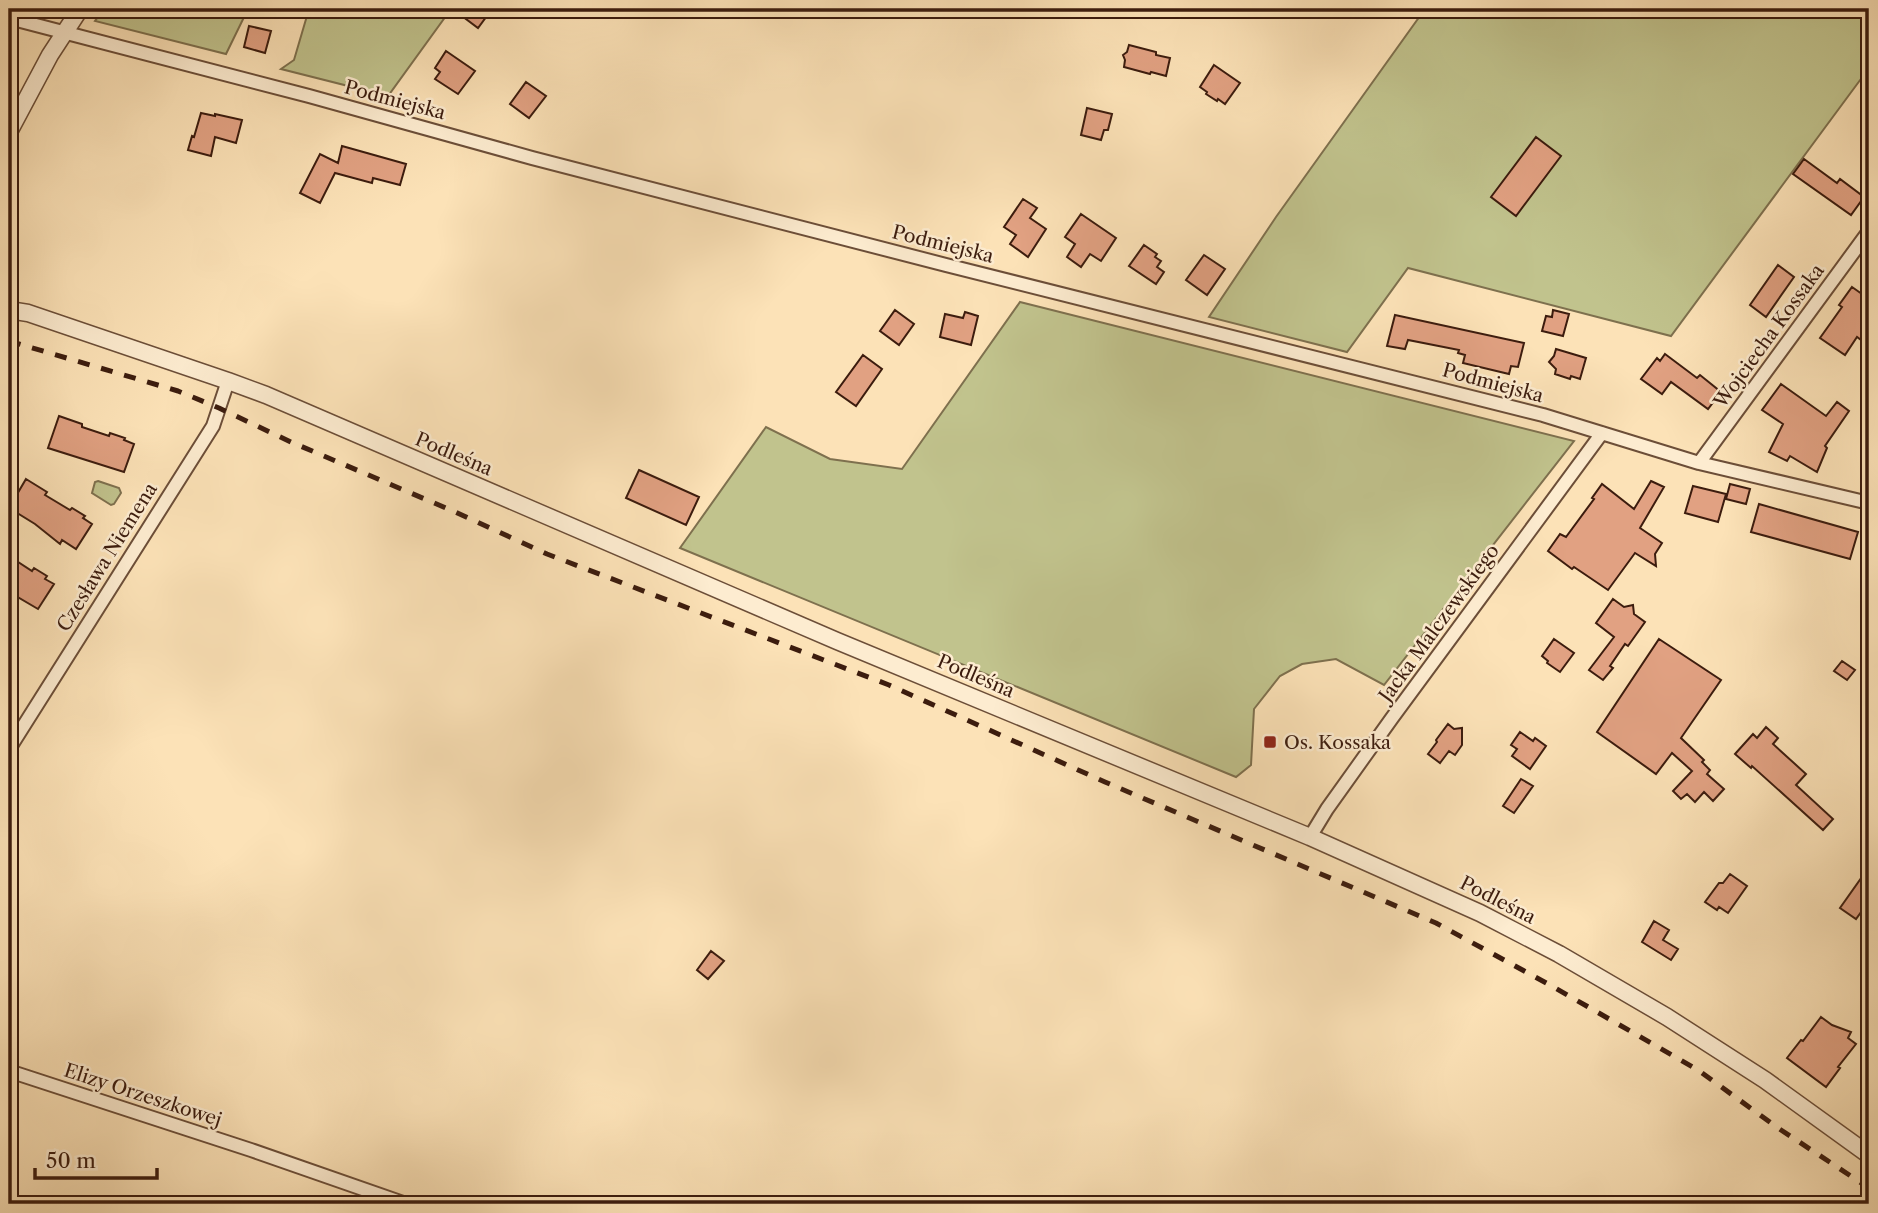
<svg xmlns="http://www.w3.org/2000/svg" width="1878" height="1213" viewBox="0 0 1878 1213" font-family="'Libre Caslon Text',serif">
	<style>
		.green { fill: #c1c38d; stroke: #7e704e; stroke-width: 2 }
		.building { fill: #e1a182; stroke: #3c1c0e; stroke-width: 2 }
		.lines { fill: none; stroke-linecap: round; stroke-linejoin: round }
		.minor-casing { stroke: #6c4e38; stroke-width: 16 }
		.tertiary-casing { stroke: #6c4e38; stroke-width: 19 }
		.minor { stroke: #fdecd0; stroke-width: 12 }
		.tertiary { stroke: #fdecd0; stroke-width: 16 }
		.rail { stroke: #3c1c0e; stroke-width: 5; stroke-dasharray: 12 12; stroke-linecap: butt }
		.poi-dot { fill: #8f2418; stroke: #fdecd0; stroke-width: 2.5 }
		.labels { text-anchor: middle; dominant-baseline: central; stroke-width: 5; stroke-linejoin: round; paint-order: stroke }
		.street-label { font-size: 19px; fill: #3c1c0e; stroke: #fdecd0 }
		.poi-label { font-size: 19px; fill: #3c1c0e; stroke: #fdecd0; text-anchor: start }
	</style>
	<rect width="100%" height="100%" fill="#fce2b7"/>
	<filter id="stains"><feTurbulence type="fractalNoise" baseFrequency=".00286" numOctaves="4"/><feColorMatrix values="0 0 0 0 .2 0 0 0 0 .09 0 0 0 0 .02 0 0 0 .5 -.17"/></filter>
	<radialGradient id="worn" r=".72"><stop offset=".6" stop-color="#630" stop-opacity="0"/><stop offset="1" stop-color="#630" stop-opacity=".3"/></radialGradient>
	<!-- green -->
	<path class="green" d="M104,9H248L226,54L95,21Z
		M309,9H451L388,96L281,69L294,60Z
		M1425,9H1869V68L1671,336L1408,268L1347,352L1209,317L1276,217Z
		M1020,302L1574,441L1384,685L1336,659L1302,664L1280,676L1254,709L1251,765L1236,777L680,548L766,427L830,459L902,469Z
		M98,481L119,488L121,493L114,504L111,505L92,493L95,482Z"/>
	<!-- building -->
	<path class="building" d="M467,9H492L478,28L462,16Z
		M249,26L271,31L265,53L244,47Z
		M1129,45L1156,52V55L1170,58L1166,76L1151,72L1150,74L1124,67L1125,60L1123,55L1127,52Z
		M446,51L475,71L458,94L435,79L440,72L435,68Z
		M1214,65L1240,83L1225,104L1218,99L1217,101L1206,94L1207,92L1200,87Z
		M526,82L546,96L529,118L510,104Z
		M1087,108L1112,114L1108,130H1104L1101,140L1081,135Z
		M201,113L215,116V114L242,120L236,143L215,137L211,156L188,150L192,136L194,137Z
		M1536,137L1561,156L1516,216L1491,197Z
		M342,146L406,164L400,185L373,178L372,183L335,173L320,203L300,193L320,154L338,163Z
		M1804,159L1837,183L1840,179L1864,197L1851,215L1793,174Z
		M1023,199L1037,208L1030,218L1046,229L1028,257L1010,244L1016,235L1004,227Z
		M1081,214L1116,238L1101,261L1090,254L1081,267L1067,257L1075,244L1065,237Z
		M1144,245L1157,254L1155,257L1161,261L1157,267L1164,272L1156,284L1129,266Z
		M1204,255L1225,269L1207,295L1186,280Z
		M1778,265L1794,277L1766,317L1750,305Z
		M1852,287L1869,299V346L1857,337L1845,355L1820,338L1842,307L1839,305Z
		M895,310L914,324L899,345L880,331Z
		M1553,310L1569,314L1563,336L1542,331L1546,316L1552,317Z
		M965,312L978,316L971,345L940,337L945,314L963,318Z
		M1395,315L1524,343L1518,367L1511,366L1509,374L1463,363L1465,355L1458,353L1459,350L1408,340L1405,349L1387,346Z
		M1556,349L1586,358L1580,379L1571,376L1570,379L1555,374L1556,369L1549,362L1554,356Z
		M1665,354L1697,378L1700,375L1721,392L1708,409L1671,382L1662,394L1641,379L1657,358L1660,361Z
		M863,355L882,369L856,406L836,392Z
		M1781,384L1826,416L1837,402L1849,411L1825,446L1827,448L1817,472L1790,456L1787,461L1769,452L1783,424L1762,410Z
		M59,416L82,424V427L109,436L110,433L125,438L124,440L134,444L124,472L48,448Z
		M639,470L699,497L686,525L626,498Z
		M26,479L47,492L45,495L70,510L72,508L85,516L83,518L92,524L76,549L62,540L60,544L35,524L9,508Z
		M1651,481L1664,487L1640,528L1662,543L1655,554L1656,566L1635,553L1608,590L1574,567L1572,569L1548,551L1560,534L1566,537L1594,499L1592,498L1602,484L1634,509Z
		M1730,484L1750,489L1746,504L1726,499Z
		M1693,486L1726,494L1718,522L1685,513Z
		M1759,504L1858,532L1850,559L1751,532Z
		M9,556L32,571L34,568L47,576L45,579L54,584L38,609L16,596L17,595L9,589Z
		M1613,599L1624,607L1633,605L1634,614L1645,622L1628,646L1625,644L1610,666L1613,668L1603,680L1589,670L1614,637L1596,623Z
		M1554,639L1574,653L1560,672L1547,663L1548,661L1542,656Z
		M1659,639L1721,680L1681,738L1704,760L1702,762L1710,770L1707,774L1724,789L1713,801L1704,792L1695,802L1687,794L1681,799L1673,791L1692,771L1672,753L1656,774L1597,732Z
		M1842,661L1855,670L1847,680L1834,671Z
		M1448,724L1454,729L1462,728V745L1455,755L1449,751L1440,763L1428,754L1437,742L1436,740Z
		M1766,727L1778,738L1773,744L1806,774L1796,785L1833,819L1823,830L1752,766L1751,768L1735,754L1753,734L1757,738Z
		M1520,732L1533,741L1535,738L1546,746L1530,769L1512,756L1517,749L1511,745Z
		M1521,779L1533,786L1514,813L1503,806Z
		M1869,867V901L1856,919L1840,908Z
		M1730,874L1747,886L1728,913L1719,907L1717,910L1705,902L1719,883H1723Z
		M1654,921L1669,930L1663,940L1678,949L1671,960L1642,942Z
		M711,951L724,961L708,979L697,970Z
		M1821,1017L1832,1025L1851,1032L1848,1038L1856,1044L1838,1067L1840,1068L1826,1087L1787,1058L1801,1040L1803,1041Z"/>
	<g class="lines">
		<!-- minor casing -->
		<g class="minor-casing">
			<path id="minor" d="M9,18L309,96L532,158L946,265L1543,415L1699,463L1869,503
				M1699,463L1869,231
				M9,749L213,426L228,381
				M1310,837L1327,809L1392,718L1602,433
				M9,1071L251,1150L406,1204"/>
		</g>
		<!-- tertiary casing -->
		<g class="tertiary-casing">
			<path id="tertiary" d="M9,132L50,55L80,9
				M9,310L28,313L228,381L266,395L837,641L1310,837L1480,913L1559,954L1667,1017L1765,1080L1869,1155"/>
		</g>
		<!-- minor -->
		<use href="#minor" class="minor"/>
		<!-- tertiary -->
		<use href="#tertiary" class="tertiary"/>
		<!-- rail -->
		<path class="rail" d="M9,341L178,391L219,408L291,442L453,511L547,554L889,685L1105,782L1436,923L1550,985L1698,1070L1778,1128L1869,1188"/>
	</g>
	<!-- markers -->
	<rect class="poi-dot" x="1263" y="735" width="14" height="14" rx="3.5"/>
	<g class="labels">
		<!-- street labels -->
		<g class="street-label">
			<text transform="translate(395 100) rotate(15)">Podmiejska</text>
			<text transform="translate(943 244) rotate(14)">Podmiejska</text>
			<text transform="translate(1769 336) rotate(-54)">Wojciecha Kossaka</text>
			<text transform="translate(1493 383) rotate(15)">Podmiejska</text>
			<text transform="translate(454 454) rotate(23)">Podleśna</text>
			<text transform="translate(107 557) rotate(-58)">Czesława Niemena</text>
			<text transform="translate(1439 623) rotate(-54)">Jacka Malczewskiego</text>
			<text transform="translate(976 676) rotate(23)">Podleśna</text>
			<text transform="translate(1498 900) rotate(27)">Podleśna</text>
			<text transform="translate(143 1095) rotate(18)">Elizy Orzeszkowej</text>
		</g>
		<!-- poi labels -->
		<g class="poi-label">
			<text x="1284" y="742">Os. Kossaka</text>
		</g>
	</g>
	<!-- margin -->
	<rect width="1878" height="1213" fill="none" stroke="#fce2b7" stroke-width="35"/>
	<rect x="10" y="10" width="1857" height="1192" fill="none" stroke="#3c1c0e" stroke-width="3.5"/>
	<rect x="18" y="18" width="1843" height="1178" fill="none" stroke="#3c1c0e" stroke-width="2"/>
	<!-- scale -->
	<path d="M35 1168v10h122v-10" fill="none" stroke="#3c1c0e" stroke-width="3.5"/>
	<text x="46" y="1168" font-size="21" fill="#3c1c0e" stroke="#fdecd0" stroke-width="5" paint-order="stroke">50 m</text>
	<rect width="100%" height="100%" filter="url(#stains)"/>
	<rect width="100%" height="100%" fill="url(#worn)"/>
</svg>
